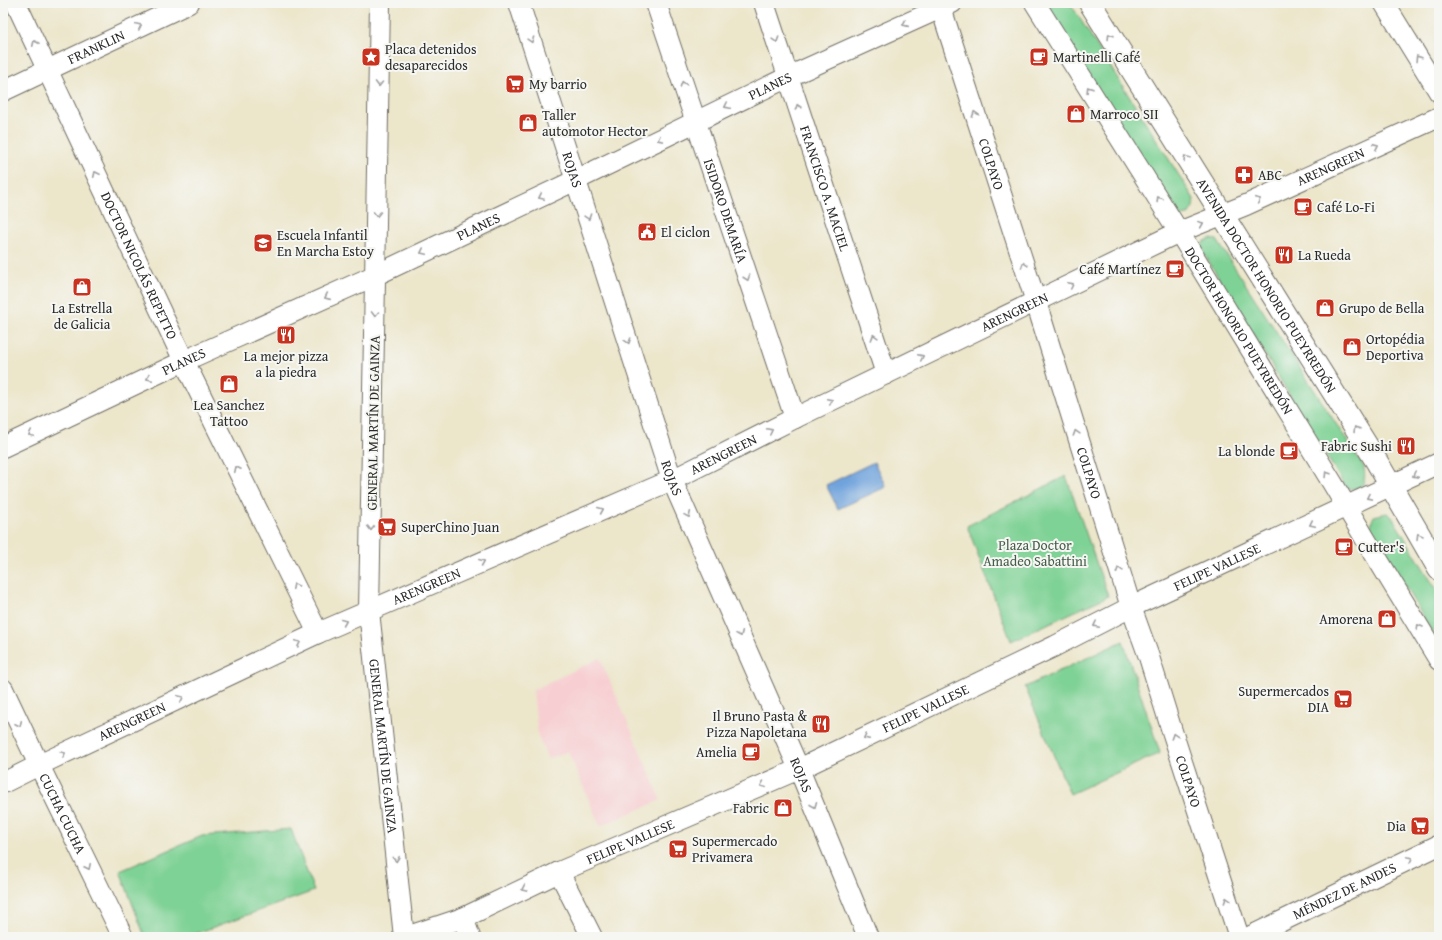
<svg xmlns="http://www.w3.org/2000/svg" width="1442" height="940" viewBox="0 0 1442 940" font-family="'Gentium Book Plus',serif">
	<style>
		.built { fill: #f7cfd2 }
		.green { fill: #7fd295; stroke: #557e60 }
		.water { fill: #70a3dc; stroke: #4e6784 }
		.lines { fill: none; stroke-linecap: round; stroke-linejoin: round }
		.minor-casing { stroke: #6f6c63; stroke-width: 22 }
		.secondary-casing { stroke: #6f6c63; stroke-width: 24 }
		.minor { stroke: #fff; stroke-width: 20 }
		.secondary { stroke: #fff; stroke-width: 22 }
		.oneway { stroke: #a0a0a0 }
		.labels { text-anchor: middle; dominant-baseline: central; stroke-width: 4; stroke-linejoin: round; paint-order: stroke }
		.street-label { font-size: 14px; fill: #2b2b2b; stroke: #f6f6f2 }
		.poi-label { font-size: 14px; fill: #2b2b2b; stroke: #f6f6f2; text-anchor: start }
		.park-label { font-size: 14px; fill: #445d4b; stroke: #f6f6f2 }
	</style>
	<rect width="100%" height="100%" fill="#f6f6f2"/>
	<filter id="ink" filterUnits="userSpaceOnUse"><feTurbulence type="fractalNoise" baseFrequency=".025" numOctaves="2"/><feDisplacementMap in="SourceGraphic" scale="8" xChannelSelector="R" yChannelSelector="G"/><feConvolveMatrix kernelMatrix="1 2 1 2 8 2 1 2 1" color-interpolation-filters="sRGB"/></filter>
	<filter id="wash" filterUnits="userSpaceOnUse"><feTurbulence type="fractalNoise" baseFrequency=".012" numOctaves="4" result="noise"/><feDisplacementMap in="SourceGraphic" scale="16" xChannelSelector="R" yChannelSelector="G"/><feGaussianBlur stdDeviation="0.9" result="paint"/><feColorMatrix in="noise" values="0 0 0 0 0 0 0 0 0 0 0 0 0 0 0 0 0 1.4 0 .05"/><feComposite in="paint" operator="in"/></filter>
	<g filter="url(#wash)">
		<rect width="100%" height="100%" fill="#ece6cb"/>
		<!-- built -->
		<path class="built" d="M600,658L661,800L600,826L568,751L548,759L538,736L533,690Z"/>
		<!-- green -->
		<path class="green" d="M1038,3H1070L1194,199L1193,207L1188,215L1180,216Z
			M1210,239L1217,240L1364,467C1366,482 1364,491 1346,488L1200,247L1205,241Z
			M1066,476L1108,596L1011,641L967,526Z
			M1387,513L1392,517L1439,594V643L1371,530L1372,521L1374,516Z
			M1123,641L1160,753L1070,794L1025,687Z
			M291,829L314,891L186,937H145L120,871L202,836Z"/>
		<!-- water -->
		<path class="water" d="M874,462L886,487L838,509L826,485Z"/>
	</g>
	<g filter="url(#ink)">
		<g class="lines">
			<!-- minor casing -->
			<g class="minor-casing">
				<g id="minor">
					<path id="s1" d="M16,3L184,361L318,633"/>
					<path id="s2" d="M380,3L369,611L404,937"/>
					<path id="s3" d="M519,3L672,480L799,769L868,937"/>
					<path id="s4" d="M656,3L795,418"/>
					<path id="s5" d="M764,3L886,374"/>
					<path id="s6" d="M1035,3L1179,232L1333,484L1366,540L1439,660"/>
					<path d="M1384,3L1439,92"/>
					<path id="s7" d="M941,8L1036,302L1131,607L1149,657L1172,731L1239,937"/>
					<path id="s8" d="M3,91L189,3"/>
					<path id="s9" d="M3,447L184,361L376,275L576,180L788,77L952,3"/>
					<path id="s10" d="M3,689L39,765L123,937"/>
					<path id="s11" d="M3,783L39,765L318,633L672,480L795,418L1179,232L1246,205L1439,117"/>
					<path d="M559,872L592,937"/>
					<path d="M463,918L470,937"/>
					<path id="s12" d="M406,937L463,918L559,872L799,769L1055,646L1131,607L1439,463"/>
					<path id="s13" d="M1249,937L1439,845"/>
				</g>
			</g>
			<!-- secondary casing -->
			<g class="secondary-casing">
				<g id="secondary">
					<path id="s14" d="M1090,3L1377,462L1439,569"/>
				</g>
			</g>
			<!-- minor -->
			<use href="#minor" class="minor"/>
			<!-- secondary -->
			<use href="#secondary" class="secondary"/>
		</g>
		<!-- one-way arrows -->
		<defs><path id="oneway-chevron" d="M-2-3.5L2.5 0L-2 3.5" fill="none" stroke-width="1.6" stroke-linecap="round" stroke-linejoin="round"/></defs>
		<g class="oneway">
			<use href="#oneway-chevron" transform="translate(905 24) rotate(156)"/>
			<use href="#oneway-chevron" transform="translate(139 26) rotate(-25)"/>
			<use href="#oneway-chevron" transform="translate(1110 36) rotate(-122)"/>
			<use href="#oneway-chevron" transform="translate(531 40) rotate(72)"/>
			<use href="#oneway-chevron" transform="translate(776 40) rotate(72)"/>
			<use href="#oneway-chevron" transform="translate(35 43) rotate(-115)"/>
			<use href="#oneway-chevron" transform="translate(1418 58) rotate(-122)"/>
			<use href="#oneway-chevron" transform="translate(379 84) rotate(91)"/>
			<use href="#oneway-chevron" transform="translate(683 84) rotate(-108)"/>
			<use href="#oneway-chevron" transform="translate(1089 89) rotate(-122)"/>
			<use href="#oneway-chevron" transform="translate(727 106) rotate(154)"/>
			<use href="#oneway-chevron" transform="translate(798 107) rotate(-108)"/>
			<use href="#oneway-chevron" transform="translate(975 114) rotate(-108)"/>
			<use href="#oneway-chevron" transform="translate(660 139) rotate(154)"/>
			<use href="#oneway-chevron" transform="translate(1376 146) rotate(-24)"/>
			<use href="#oneway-chevron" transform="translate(1186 158) rotate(-122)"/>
			<use href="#oneway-chevron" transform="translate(96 174) rotate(-115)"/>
			<use href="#oneway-chevron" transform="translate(541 197) rotate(155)"/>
			<use href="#oneway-chevron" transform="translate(1159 199) rotate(-122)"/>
			<use href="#oneway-chevron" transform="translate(1258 200) rotate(-24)"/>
			<use href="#oneway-chevron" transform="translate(377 214) rotate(91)"/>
			<use href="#oneway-chevron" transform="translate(588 217) rotate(72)"/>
			<use href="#oneway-chevron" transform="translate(1201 224) rotate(-22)"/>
			<use href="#oneway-chevron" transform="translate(423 252) rotate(155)"/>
			<use href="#oneway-chevron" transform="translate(1024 265) rotate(-108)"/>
			<use href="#oneway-chevron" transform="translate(747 278) rotate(71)"/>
			<use href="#oneway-chevron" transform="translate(1071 285) rotate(-26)"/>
			<use href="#oneway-chevron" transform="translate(327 297) rotate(156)"/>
			<use href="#oneway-chevron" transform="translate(375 314) rotate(91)"/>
			<use href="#oneway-chevron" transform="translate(874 337) rotate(-108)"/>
			<use href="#oneway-chevron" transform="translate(628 341) rotate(72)"/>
			<use href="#oneway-chevron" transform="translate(921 357) rotate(-26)"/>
			<use href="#oneway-chevron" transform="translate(149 378) rotate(155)"/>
			<use href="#oneway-chevron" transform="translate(830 401) rotate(-26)"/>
			<use href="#oneway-chevron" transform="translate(1356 429) rotate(-122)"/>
			<use href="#oneway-chevron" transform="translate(770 431) rotate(-27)"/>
			<use href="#oneway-chevron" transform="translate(1076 433) rotate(-107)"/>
			<use href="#oneway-chevron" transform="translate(31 434) rotate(155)"/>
			<use href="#oneway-chevron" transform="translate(237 469) rotate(-116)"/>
			<use href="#oneway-chevron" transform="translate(1327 474) rotate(-122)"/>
			<use href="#oneway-chevron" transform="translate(1415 475) rotate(154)"/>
			<use href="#oneway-chevron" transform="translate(1369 497) rotate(154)"/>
			<use href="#oneway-chevron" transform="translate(601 510) rotate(-23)"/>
			<use href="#oneway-chevron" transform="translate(688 515) rotate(66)"/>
			<use href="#oneway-chevron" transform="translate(1312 524) rotate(155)"/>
			<use href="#oneway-chevron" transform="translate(371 528) rotate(91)"/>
			<use href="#oneway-chevron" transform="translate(1419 536) rotate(-121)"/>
			<use href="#oneway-chevron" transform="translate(482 562) rotate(-23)"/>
			<use href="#oneway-chevron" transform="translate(1119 570) rotate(-107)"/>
			<use href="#oneway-chevron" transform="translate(295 586) rotate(-116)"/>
			<use href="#oneway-chevron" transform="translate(344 622) rotate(-23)"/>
			<use href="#oneway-chevron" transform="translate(1096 625) rotate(153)"/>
			<use href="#oneway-chevron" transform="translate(1419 627) rotate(-121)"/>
			<use href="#oneway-chevron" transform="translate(740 634) rotate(66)"/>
			<use href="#oneway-chevron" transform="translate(298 643) rotate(-25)"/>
			<use href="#oneway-chevron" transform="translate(181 698) rotate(-25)"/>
			<use href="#oneway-chevron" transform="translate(19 724) rotate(65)"/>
			<use href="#oneway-chevron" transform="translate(1174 736) rotate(-108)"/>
			<use href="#oneway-chevron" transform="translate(866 737) rotate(154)"/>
			<use href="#oneway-chevron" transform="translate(63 754) rotate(-25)"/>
			<use href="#oneway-chevron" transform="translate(763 785) rotate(157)"/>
			<use href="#oneway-chevron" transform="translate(814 805) rotate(68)"/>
			<use href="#oneway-chevron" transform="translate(396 859) rotate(84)"/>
			<use href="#oneway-chevron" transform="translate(1410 859) rotate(-26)"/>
			<use href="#oneway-chevron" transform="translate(88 867) rotate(64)"/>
			<use href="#oneway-chevron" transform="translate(524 889) rotate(155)"/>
			<use href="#oneway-chevron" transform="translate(1227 900) rotate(-108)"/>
		</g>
	</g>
	<!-- icons -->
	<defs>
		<g id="sight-square" transform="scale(1)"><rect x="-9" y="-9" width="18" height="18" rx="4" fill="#c8321e" stroke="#f6f6f2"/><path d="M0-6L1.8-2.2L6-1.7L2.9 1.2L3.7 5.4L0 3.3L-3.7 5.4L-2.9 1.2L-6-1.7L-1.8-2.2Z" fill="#fff"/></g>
		<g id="cafe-square" transform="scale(1)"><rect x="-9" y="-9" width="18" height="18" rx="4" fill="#c8321e" stroke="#f6f6f2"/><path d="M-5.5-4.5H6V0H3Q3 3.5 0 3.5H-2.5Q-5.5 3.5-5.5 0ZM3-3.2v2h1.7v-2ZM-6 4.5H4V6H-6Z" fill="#fff"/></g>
		<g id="supermarket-square" transform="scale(1)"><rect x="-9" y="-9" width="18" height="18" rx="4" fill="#c8321e" stroke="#f6f6f2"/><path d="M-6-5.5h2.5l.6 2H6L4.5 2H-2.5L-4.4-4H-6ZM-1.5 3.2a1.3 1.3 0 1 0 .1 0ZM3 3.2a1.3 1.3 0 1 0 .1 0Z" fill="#fff"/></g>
		<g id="shop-square" transform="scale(1)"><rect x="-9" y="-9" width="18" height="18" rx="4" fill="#c8321e" stroke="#f6f6f2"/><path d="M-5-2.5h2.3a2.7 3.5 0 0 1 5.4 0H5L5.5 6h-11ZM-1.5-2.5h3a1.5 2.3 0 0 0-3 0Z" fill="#fff"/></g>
		<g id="pharmacy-square" transform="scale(1)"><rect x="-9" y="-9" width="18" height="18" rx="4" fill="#c8321e" stroke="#f6f6f2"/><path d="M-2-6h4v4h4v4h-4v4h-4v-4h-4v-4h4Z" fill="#fff"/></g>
		<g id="civic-square" transform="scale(1)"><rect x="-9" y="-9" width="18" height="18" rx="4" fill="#c8321e" stroke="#f6f6f2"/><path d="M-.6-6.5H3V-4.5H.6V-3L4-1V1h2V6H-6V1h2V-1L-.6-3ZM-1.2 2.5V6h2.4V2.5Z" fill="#fff"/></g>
		<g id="school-square" transform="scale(1)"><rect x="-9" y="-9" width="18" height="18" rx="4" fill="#c8321e" stroke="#f6f6f2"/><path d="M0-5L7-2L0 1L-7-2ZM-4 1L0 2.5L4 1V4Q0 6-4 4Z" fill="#fff"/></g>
		<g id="restaurant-square" transform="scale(1)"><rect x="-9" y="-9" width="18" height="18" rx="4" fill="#c8321e" stroke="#f6f6f2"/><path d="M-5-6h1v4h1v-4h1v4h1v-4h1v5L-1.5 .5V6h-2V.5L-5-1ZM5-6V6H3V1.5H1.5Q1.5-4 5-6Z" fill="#fff"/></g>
	</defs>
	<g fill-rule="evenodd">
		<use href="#sight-square" x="371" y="57"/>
		<use href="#cafe-square" x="1039" y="57"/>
		<use href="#supermarket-square" x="515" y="84"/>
		<use href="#shop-square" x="1076" y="114"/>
		<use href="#shop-square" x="528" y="123"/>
		<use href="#pharmacy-square" x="1244" y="175"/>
		<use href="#cafe-square" x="1303" y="207"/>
		<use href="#civic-square" x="647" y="232"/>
		<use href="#school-square" x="263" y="243"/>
		<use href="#restaurant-square" x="1284" y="255"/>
		<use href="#cafe-square" x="1175" y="269"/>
		<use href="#shop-square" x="82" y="287"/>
		<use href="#shop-square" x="1325" y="308"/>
		<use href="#restaurant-square" x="286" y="335"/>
		<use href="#shop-square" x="1352" y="347"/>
		<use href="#shop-square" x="229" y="384"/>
		<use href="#restaurant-square" x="1406" y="446"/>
		<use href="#cafe-square" x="1289" y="451"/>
		<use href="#supermarket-square" x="387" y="527"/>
		<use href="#cafe-square" x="1344" y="547"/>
		<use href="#shop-square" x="1387" y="619"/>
		<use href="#supermarket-square" x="1343" y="699"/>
		<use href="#restaurant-square" x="821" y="724"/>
		<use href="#cafe-square" x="751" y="752"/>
		<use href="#shop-square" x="783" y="808"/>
		<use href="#supermarket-square" x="1420" y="826"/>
		<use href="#supermarket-square" x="678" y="849"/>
	</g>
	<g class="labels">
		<!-- street labels -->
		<g class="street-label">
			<text stroke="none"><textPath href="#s8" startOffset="103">FRANKLIN</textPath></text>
			<text stroke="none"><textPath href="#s9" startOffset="848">PLANES</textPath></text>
			<text stroke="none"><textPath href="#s7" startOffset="164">COLPAYO</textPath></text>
			<text stroke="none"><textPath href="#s11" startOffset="1464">ARENGREEN</textPath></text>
			<text stroke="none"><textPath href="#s3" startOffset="175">ROJAS</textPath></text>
			<text stroke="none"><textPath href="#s5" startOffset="195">FRANCISCO A. MACIEL</textPath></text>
			<text stroke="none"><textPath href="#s4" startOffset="219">ISIDORO DEMARÍA</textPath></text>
			<text stroke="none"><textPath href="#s9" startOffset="524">PLANES</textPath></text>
			<text stroke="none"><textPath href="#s1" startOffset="290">DOCTOR NICOLÁS REPETTO</textPath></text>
			<text stroke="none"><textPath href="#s14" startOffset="333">AVENIDA DOCTOR HONORIO PUEYRREDÓN</textPath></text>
			<text stroke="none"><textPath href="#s11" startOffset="1116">ARENGREEN</textPath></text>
			<text stroke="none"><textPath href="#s6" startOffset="386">DOCTOR HONORIO PUEYRREDÓN</textPath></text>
			<text stroke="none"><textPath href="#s9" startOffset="200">PLANES</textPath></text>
			<text transform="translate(373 423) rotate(-89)">GENERAL MARTÍN DE GAINZA</text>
			<text stroke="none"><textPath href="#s11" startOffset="792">ARENGREEN</textPath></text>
			<text stroke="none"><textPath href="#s7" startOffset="488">COLPAYO</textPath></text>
			<text stroke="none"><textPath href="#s3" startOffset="499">ROJAS</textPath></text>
			<text stroke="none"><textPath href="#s12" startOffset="892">FELIPE VALLESE</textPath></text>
			<text stroke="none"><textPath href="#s11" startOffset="467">ARENGREEN</textPath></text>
			<text stroke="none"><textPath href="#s12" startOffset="568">FELIPE VALLESE</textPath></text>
			<text stroke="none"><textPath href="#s11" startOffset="143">ARENGREEN</textPath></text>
			<text stroke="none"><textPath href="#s2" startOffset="744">GENERAL MARTÍN DE GAINZA</textPath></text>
			<text stroke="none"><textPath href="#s3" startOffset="823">ROJAS</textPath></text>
			<text stroke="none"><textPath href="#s7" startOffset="812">COLPAYO</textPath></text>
			<text stroke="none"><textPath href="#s10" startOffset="138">CUCHA CUCHA</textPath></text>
			<text stroke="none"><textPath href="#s12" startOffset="244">FELIPE VALLESE</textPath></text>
			<text stroke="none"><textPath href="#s13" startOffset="106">MÉNDEZ DE ANDES</textPath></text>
		</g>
		<!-- poi labels -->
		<g class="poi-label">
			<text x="385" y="49">Placa detenidos<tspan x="385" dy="16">desaparecidos</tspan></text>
			<text x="1053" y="57">Martinelli Café</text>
			<text x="529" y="84">My barrio</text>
			<text x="1090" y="114">Marroco SII</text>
			<text x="542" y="115">Taller<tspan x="542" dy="16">automotor Hector</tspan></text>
			<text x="1258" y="175">ABC</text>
			<text x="1317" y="207">Café Lo-Fi</text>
			<text x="661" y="232">El ciclon</text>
			<text x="277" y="235">Escuela Infantil<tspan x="277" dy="16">En Marcha Estoy</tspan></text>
			<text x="1298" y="255">La Rueda</text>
			<text x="1161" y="269" text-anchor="end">Café Martínez</text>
			<text x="82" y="308" text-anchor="middle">La Estrella<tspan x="82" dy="16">de Galicia</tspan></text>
			<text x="1339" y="308">Grupo de Bella</text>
			<text x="1366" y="339">Ortopédia<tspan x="1366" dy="16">Deportiva</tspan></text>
			<text x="286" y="356" text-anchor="middle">La mejor pizza<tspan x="286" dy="16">a la piedra</tspan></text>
			<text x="229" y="405" text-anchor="middle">Lea Sanchez<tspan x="229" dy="16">Tattoo</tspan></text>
			<text x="1392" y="446" text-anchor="end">Fabric Sushi</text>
			<text x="1275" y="451" text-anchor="end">La blonde</text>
			<text x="401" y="527">SuperChino Juan</text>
			<text x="1358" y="547">Cutter's</text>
			<text x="1373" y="619" text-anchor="end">Amorena</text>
			<text x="1329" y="691" text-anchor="end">Supermercados<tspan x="1329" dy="16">DIA</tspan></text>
			<text x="807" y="716" text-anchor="end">Il Bruno Pasta &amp;<tspan x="807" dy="16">Pizza Napoletana</tspan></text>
			<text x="737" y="752" text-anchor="end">Amelia</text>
			<text x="769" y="808" text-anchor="end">Fabric</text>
			<text x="1406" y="826" text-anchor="end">Dia</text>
			<text x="692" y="841">Supermercado<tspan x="692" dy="16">Privamera</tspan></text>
		</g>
		<!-- park labels -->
		<g class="park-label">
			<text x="1035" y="545">Plaza Doctor<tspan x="1035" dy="16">Amadeo Sabattini</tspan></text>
		</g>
	</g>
	<!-- margin -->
	<rect width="1442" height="940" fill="none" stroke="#f6f6f2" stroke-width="16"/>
</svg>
